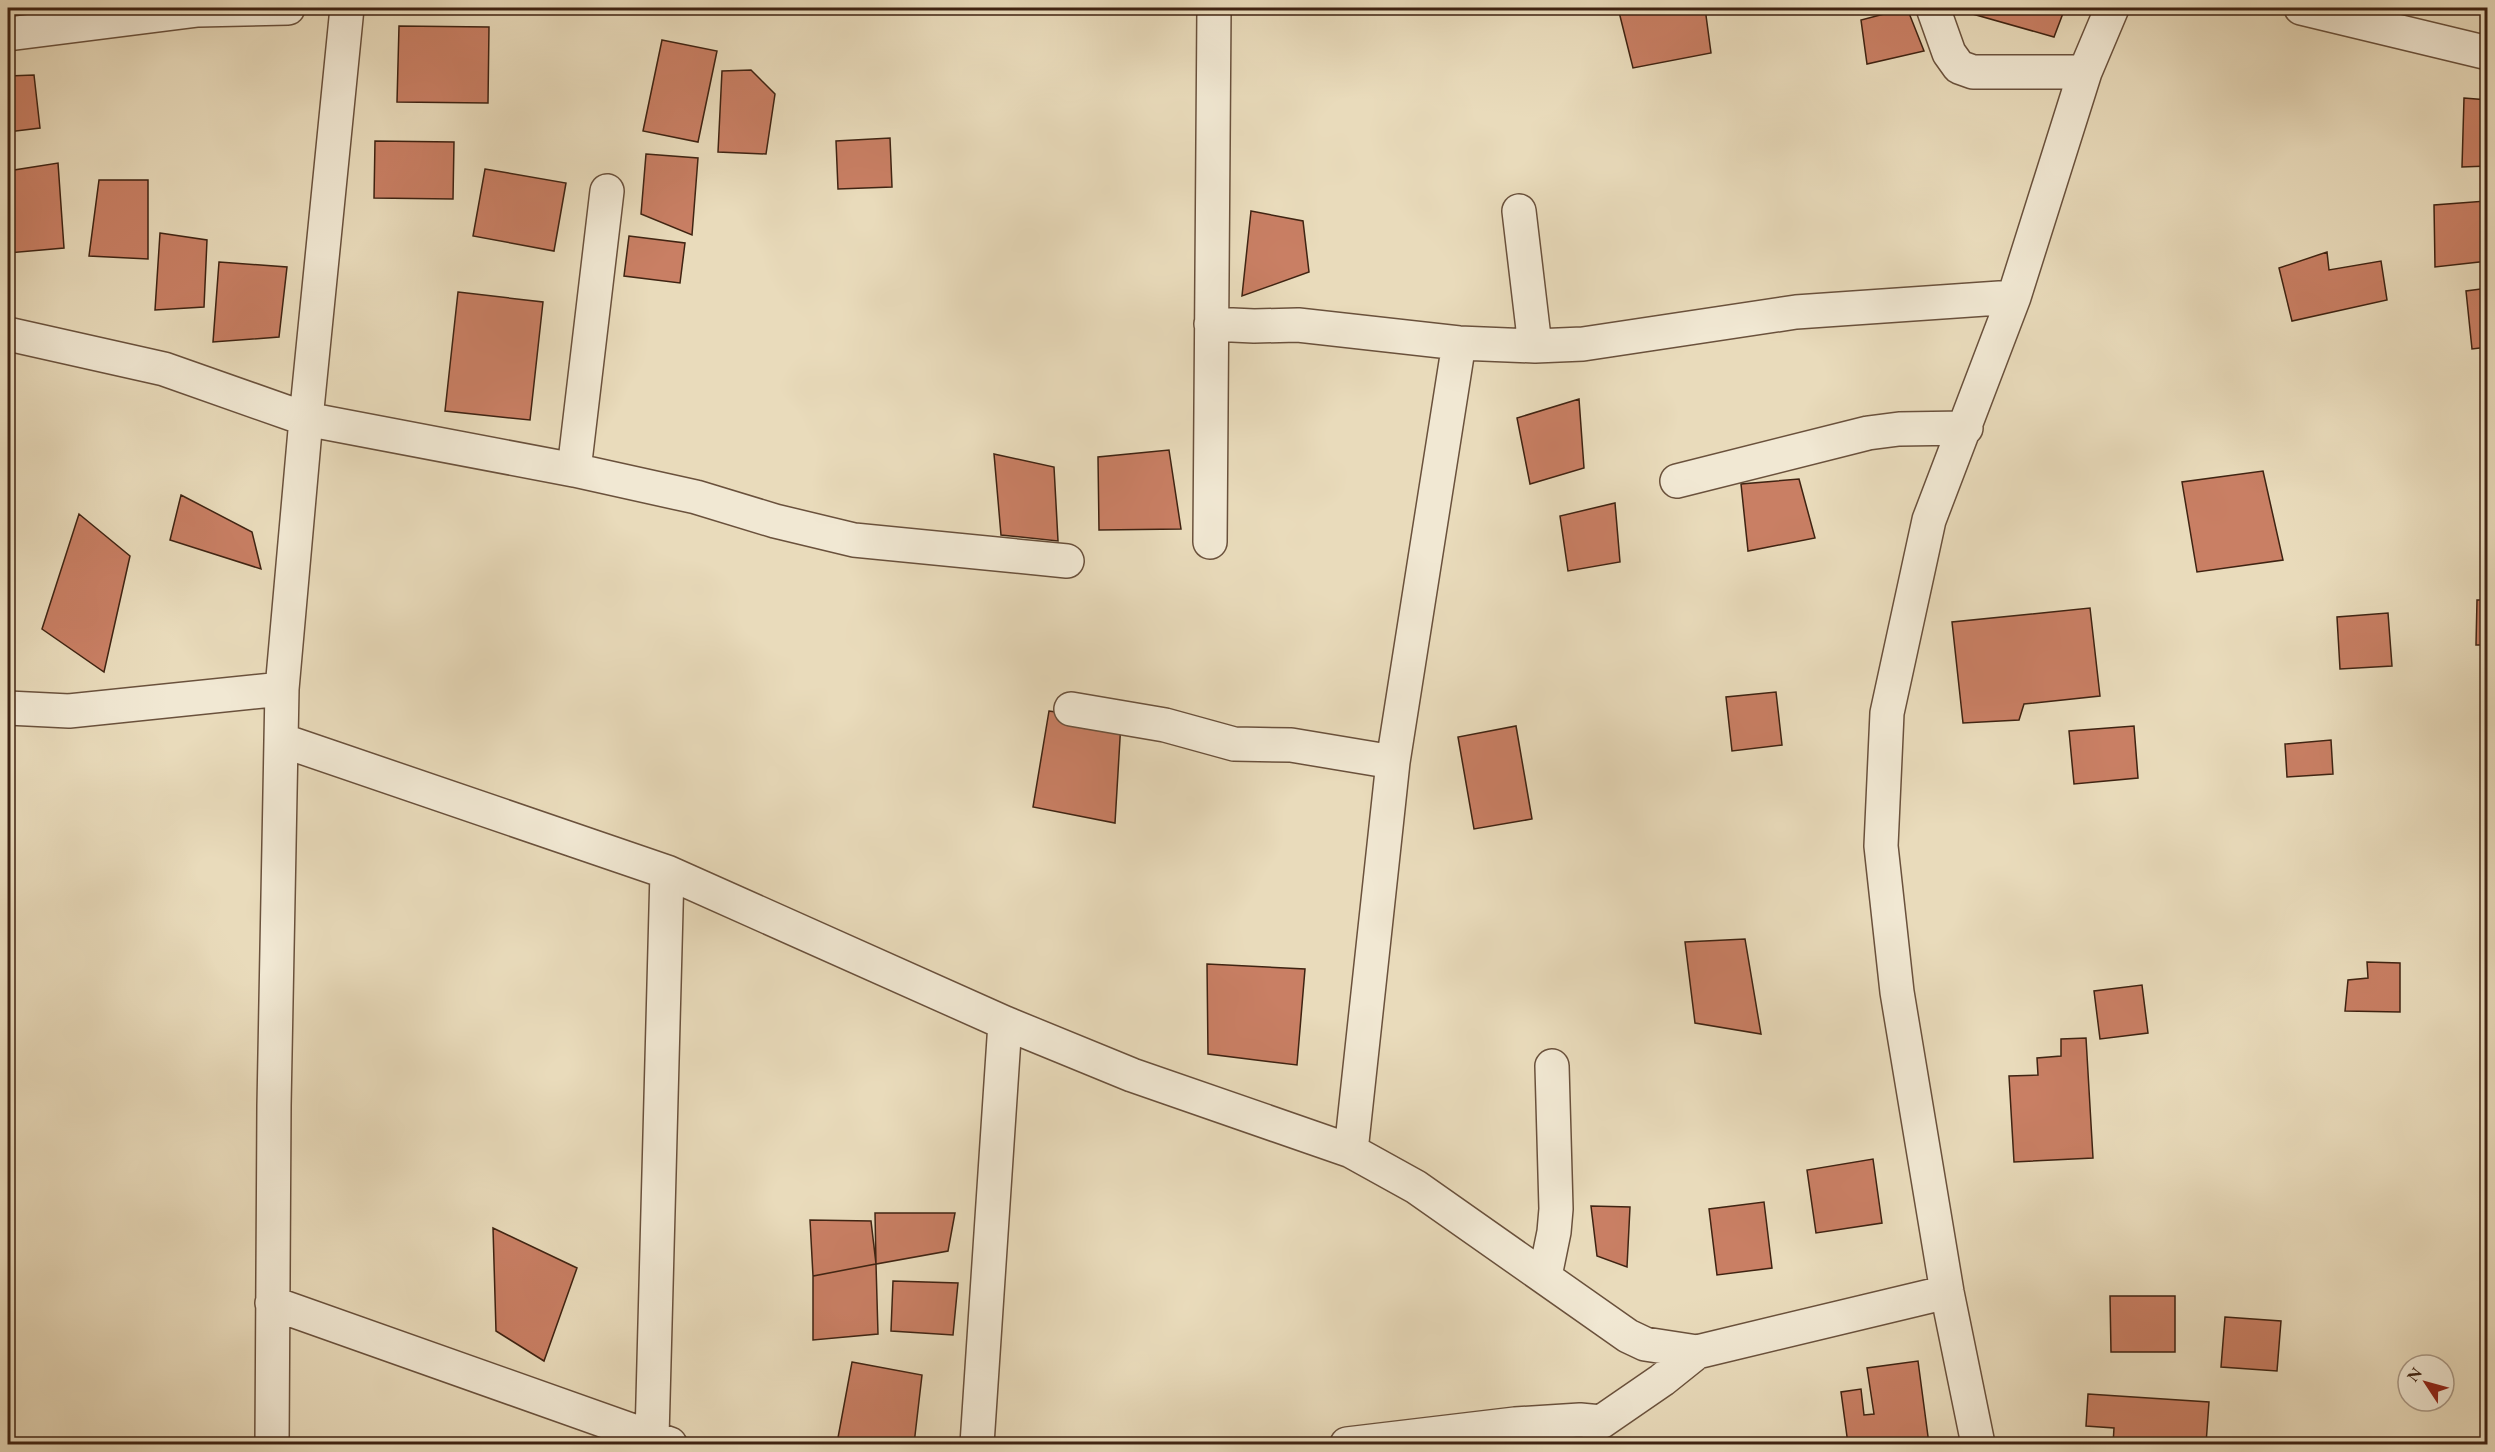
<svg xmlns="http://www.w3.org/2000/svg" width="2495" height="1452" viewBox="0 0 2495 1452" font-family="'EB Garamond',serif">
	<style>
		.building { fill: #c97f64; stroke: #3f2312; stroke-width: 1.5 }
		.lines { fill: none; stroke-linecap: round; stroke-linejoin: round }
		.minor-casing { stroke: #6a513c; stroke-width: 36 }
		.minor { stroke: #f1e8d3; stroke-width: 33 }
	</style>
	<rect width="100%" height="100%" fill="#e9dbbb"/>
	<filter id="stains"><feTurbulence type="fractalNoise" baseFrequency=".00333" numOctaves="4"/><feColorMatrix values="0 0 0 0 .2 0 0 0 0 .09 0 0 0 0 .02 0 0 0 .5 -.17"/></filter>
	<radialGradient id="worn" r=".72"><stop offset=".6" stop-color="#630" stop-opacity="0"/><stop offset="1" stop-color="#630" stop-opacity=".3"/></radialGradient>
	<!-- building -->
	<path class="building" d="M1631,8H1705L1711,53L1633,68L1619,12Z
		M1907,8L1924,51L1867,64L1861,20Z
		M1964,8H2065L2054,37L1962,11Z
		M399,26L489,27L488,103L397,102Z
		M662,40L717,51L698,142L643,131Z
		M751,70L775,94L766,154L718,152L722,71Z
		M34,75L40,128L8,132V76Z
		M2464,98L2488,100V166L2462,167Z
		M890,138L892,187L838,189L836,141Z
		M375,141L454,142L453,199L374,198Z
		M646,154L698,158L692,235L641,214Z
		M58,163L64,248L8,253V171Z
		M485,169L566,183L554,251L473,236Z
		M99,180H148V259L89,256Z
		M2486,201L2488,261L2435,267L2434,205Z
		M1251,211L1303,221L1309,272L1242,296Z
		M160,233L207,240L204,307L155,310Z
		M629,236L685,243L680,283L624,276Z
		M2327,252L2329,270L2381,261L2387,300L2292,321L2279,268Z
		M219,262L287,267L279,337L213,342Z
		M2488,288V347L2472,349L2466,291Z
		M458,292L543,302L530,420L445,411Z
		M1579,399L1584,468L1530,484L1517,418Z
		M1169,450L1181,529L1099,530L1098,457Z
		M994,454L1054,467L1058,541L1001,535Z
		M2263,471L2283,560L2197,572L2182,482Z
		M1799,479L1815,538L1748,551L1741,484Z
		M181,495L252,532L261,569L170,540Z
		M1615,503L1620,562L1568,571L1560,516Z
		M79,514L130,556L104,672L42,629Z
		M2477,600H2488V645H2476Z
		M2090,608L2100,696L2024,704L2019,720L1963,723L1952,622Z
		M2388,613L2392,666L2340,669L2337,617Z
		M1776,692L1782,745L1732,751L1726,697Z
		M1049,711L1121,722L1115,823L1033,807Z
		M1516,726L1532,819L1474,829L1458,737Z
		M2134,726L2138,778L2074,784L2069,731Z
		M2331,740L2333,774L2287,777L2285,744Z
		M1745,939L1761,1034L1695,1023L1685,942Z
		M2367,962L2400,963V1012L2345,1011L2348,980L2368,978Z
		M1207,964L1305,969L1297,1065L1208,1054Z
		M2142,985L2148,1033L2100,1039L2094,991Z
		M2086,1038L2093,1158L2014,1162L2009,1076L2038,1075L2037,1058L2061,1056V1039Z
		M2487,1101H2488V1188L2482,1187Z
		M1873,1159L1882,1223L1816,1233L1807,1170Z
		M1764,1202L1772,1268L1717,1275L1709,1209Z
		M1591,1206L1630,1207L1627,1267L1597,1256Z
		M875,1213H955L948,1251L876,1264Z
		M810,1220L871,1221L876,1264L813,1276Z
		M493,1228L577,1268L544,1361L496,1331Z
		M876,1264L878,1334L813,1340V1276Z
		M893,1281L958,1283L953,1335L891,1331Z
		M2110,1296H2175V1352H2111Z
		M2225,1317L2281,1321L2277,1371L2221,1367Z
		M1918,1361L1929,1444H1848L1841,1392L1861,1389L1864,1415L1874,1414L1867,1368Z
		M852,1362L922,1375L914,1444L837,1443Z
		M2088,1394L2209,1402L2206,1444H2113L2114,1428L2086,1426Z"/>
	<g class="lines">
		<!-- minor casing -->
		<g class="minor-casing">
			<path id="minor" d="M1933,8L1949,53L1959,67L1973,72H2085
				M2301,8L2488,53
				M8,34L198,10L288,8
				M1519,211L1535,346
				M1211,324L1254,326L1298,325L1459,343L1535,346L1583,344L1796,312L2014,297
				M8,334L164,369L306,419L574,470L696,497L775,521L854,540L1067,561
				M574,470L607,191
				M1677,481L1868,433L1899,429L1966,428
				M1210,542L1214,8
				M8,708L69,711L282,689
				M1071,709L1165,725L1234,744L1291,745L1393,762
				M281,740L667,872L1005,1023L1132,1075L1351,1151L1416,1187L1628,1336L1645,1344L1697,1352L1947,1292
				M1351,1151L1393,762L1459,343
				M1545,1276L1554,1232L1556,1209L1552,1066
				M272,1303L670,1444
				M652,1437L667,872
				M272,1444L274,1106L282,689L306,419L347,8
				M977,1444L1005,1023
				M1347,1444L1515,1424L1580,1420L1601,1422L1662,1380L1697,1352
				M1978,1444L1947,1292L1897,992L1881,846L1887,713L1929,520L2014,297L2085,72L2112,8"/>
		</g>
		<!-- minor -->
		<use href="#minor" class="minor"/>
	</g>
	<!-- margin -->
	<rect width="2495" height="1452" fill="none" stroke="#e9dbbb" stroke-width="30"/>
	<rect x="9" y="9" width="2477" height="1434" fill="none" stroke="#3f2312" stroke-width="3"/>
	<rect x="15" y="15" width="2465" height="1422" fill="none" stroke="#3f2312" stroke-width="1.5"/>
	<!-- north arrow -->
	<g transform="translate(2426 1383) rotate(306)"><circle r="28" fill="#f1e8d3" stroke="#aa9986" stroke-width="1.5"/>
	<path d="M0-4.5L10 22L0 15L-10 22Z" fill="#8f2418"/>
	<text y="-9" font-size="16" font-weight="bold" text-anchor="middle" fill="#3f2312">N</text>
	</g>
	<rect width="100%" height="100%" filter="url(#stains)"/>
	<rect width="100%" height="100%" fill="url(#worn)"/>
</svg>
